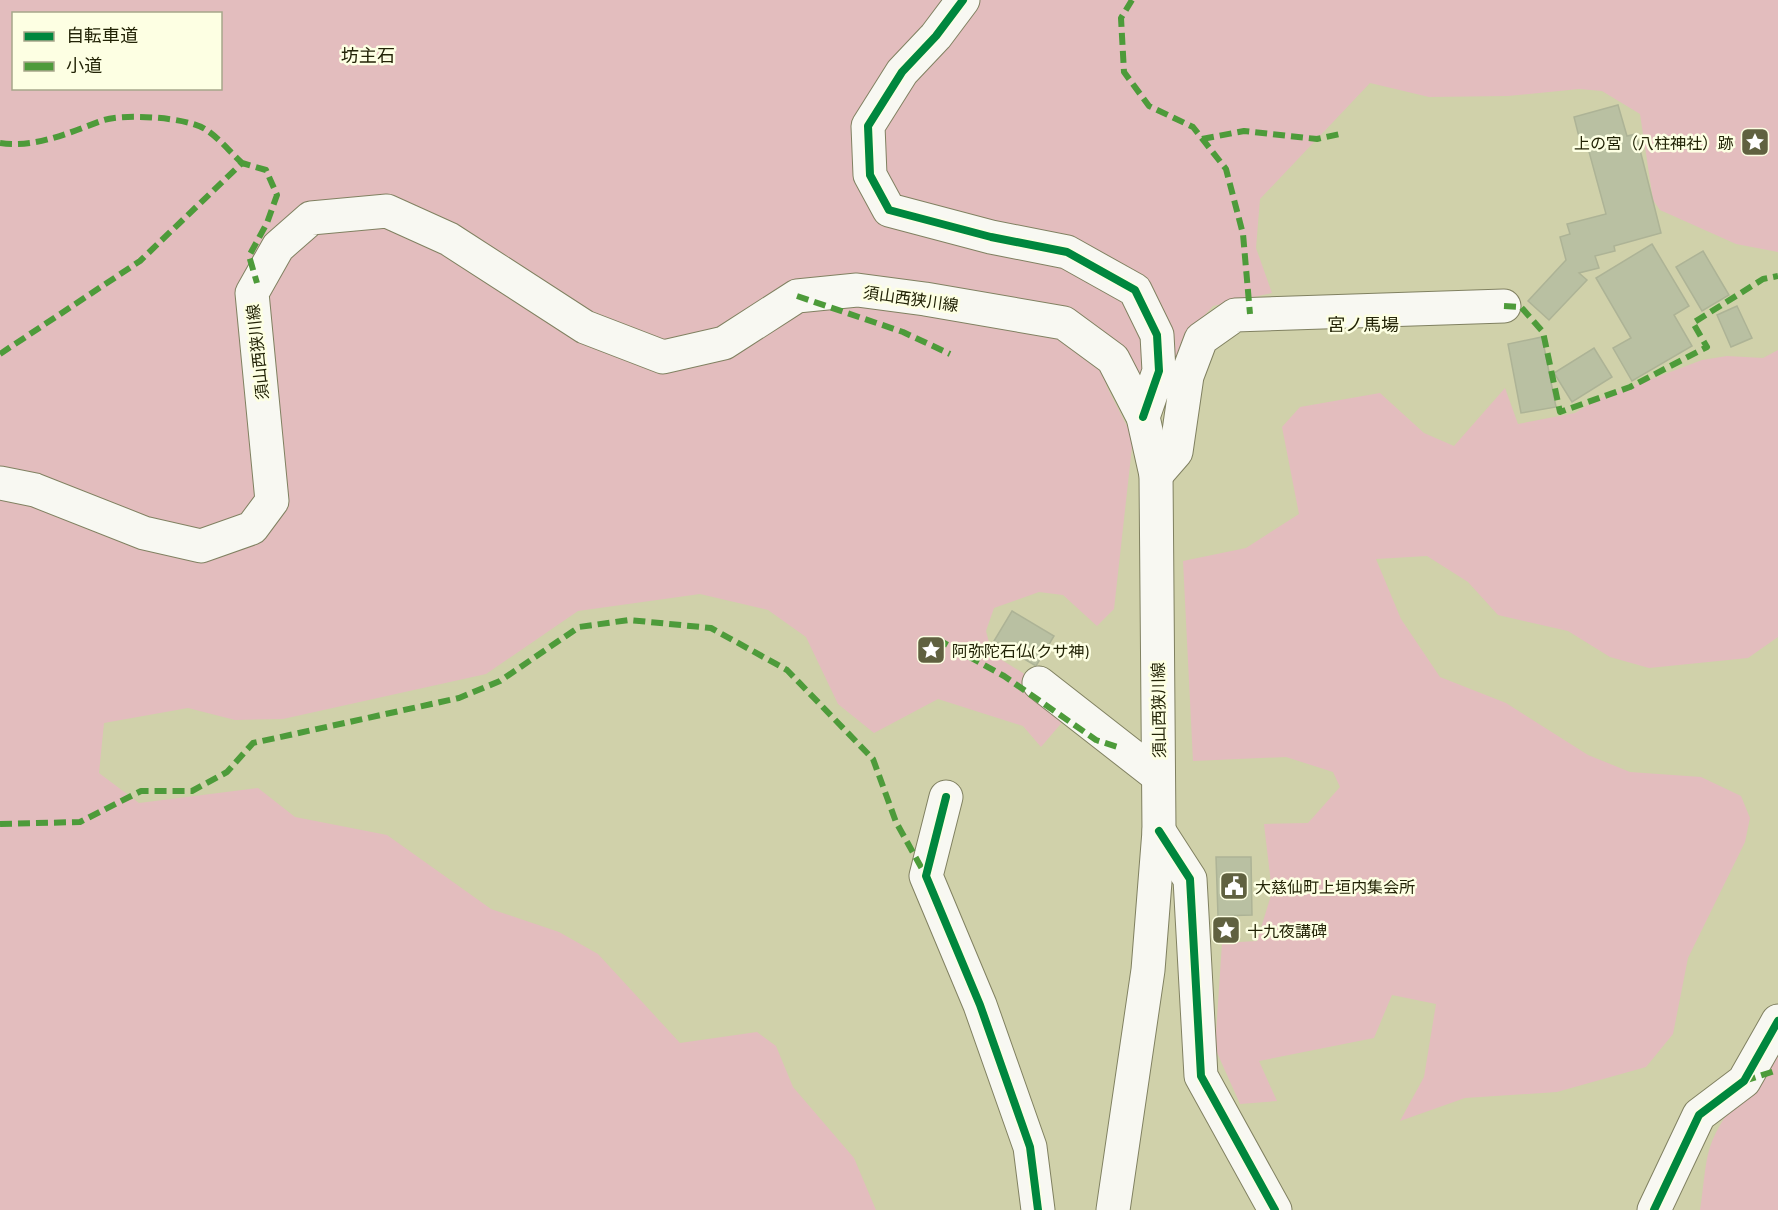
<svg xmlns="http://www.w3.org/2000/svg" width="1778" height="1210" viewBox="0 0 1778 1210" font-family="Barlow,'Noto Sans JP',sans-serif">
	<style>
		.green { fill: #e3bdbe; fill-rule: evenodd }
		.building { fill: #b9c0a2; stroke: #adb396; stroke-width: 1.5 }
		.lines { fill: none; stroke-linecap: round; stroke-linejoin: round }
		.street-casing { stroke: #808161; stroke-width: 35 }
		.secondary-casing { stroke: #808161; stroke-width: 35 }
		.street { stroke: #f8f8f2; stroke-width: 33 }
		.secondary { stroke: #f8f8f2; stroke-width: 33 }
		.quiet { stroke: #4d9b3a; stroke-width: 6; stroke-dasharray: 12 6; stroke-linecap: butt }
		.cycleway-casing { stroke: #fdffe3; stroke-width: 11 }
		.cycleway { stroke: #00873e; stroke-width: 8 }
		.labels { text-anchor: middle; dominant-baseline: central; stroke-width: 5; stroke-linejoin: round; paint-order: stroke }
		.poi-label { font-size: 16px; fill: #232407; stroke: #fdffe3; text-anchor: start }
		.street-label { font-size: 16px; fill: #232407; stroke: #fdffe3 }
		.neighbourhood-label { font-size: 18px; fill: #232407; stroke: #fdffe3 }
	</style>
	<rect width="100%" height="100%" fill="#d0d1aa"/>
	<!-- green -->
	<path class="green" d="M0,0H1778V252L1736,244L1660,210L1653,200L1640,114L1602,91L1579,89L1508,96L1429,97L1370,83L1260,199L1256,248L1272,293L1213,306L1185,337L1174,383L1106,385L1133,438L1114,609L1097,626L1063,595L1039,592L994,608L986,631L992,654L1076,706L1041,747L1023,726L938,699L874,733L838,704L806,637L768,610L700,594L578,611L486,674L283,719L235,720L188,708L104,723L99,773L139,803L258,788L295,817L387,835L491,909L559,932L598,954L680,1043L757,1032L776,1046L793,1087L854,1158L876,1210H0ZM14,14H220V88H14Z
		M1778,350V637L1748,658L1649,668L1610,657L1568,631L1498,615L1468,582L1427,556L1376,559L1401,619L1440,677L1506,703L1588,755L1630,772L1701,777L1741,796L1750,818L1745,842L1688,958L1673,1034L1646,1067L1557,1092L1465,1098L1400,1121L1424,1077L1436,1004L1392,995L1374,1038L1259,1061L1277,1101L1240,1104L1215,1048L1222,943L1257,941L1272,892L1264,824L1308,823L1340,787L1333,772L1286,757L1193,761L1183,561L1246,548L1299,514L1282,427L1300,407L1380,393L1424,433L1454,446L1505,388L1518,424L1575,413L1596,400L1702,360L1727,356L1763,358Z
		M1778,1050V1210H1700C1703,1192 1704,1172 1708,1154C1718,1115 1754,1081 1778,1050Z"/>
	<!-- building -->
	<path class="building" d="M1618,105L1627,136L1636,134L1661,233L1614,246L1615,251L1595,256L1599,268L1579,273L1587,280L1549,320L1528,301L1566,260L1560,237L1570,234L1567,224L1606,214L1588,148L1582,149L1574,117Z
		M1652,244L1689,306L1674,315L1692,346L1632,381L1613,348L1631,338L1596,278Z
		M1703,251L1729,295L1702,311L1676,267Z
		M1737,306L1752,338L1731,347L1717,315Z
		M1542,337L1556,407L1521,413L1508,344Z
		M1594,348L1612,377L1572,402L1554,373Z
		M1012,611L1054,636L1036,666L994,641Z
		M1216,857H1251L1252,915L1218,916Z"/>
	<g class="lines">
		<!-- street casing -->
		<g class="street-casing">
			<path id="street" d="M963,0L936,36L902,72L868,126L870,175L889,210L991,237L1067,252L1135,290L1157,335L1159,371L1143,417
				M1156,475L1176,452L1187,376L1201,339L1235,315L1504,306
				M1039,683L1158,776
				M946,797L926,876L980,1005L1030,1147L1038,1210
				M1159,831L1190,879L1201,1076L1275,1210
				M1654,1210L1699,1115L1744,1081L1778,1021"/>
		</g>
		<!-- secondary casing -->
		<g class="secondary-casing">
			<path id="secondary" d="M0,483L35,490L144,533L201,546L252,528L272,501L252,293L278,247L311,218L387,211L449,239L585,327L663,357L724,343L797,296L857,290L925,299L1064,323L1113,359L1143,417L1156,475L1159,831L1148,970L1113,1210"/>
		</g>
		<!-- street -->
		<use href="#street" class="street"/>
		<!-- secondary -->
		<use href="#secondary" class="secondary"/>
		<!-- quiet -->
		<path class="quiet" d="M1132,0L1121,18L1124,72L1149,106L1193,127L1226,169L1243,234L1250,314
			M1202,139L1244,131L1317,139L1340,134
			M0,143C36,148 68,133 101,121C122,113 186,117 205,129C218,137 230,152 242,163
			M797,296L903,332L950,354
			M1504,306L1521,307L1543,332L1560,412L1630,387L1707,347L1693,323L1763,279L1778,276
			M0,354L140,261L242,163L266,170L277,195L267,223L249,256L257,283
			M937,639L1004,676L1096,740L1121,748
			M0,824L80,822L141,791H192L227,772L253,743L459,698L500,681L579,627L629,620L711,628L787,670L873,759L896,822L926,876
			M1744,1081L1778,1070"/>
		<!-- cycleway casing -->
		<g class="cycleway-casing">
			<path id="cycleway" d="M963,0L936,36L902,72L868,126L870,175L889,210L991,237L1067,252L1135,290L1157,335L1159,371L1143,417
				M946,797L926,876L980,1005L1030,1147L1038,1210
				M1159,831L1190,879L1201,1076L1275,1210
				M1654,1210L1699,1115L1744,1081L1778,1021"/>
		</g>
		<!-- cycleway -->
		<use href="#cycleway" class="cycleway"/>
	</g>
	<!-- icons -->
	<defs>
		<g id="sight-square" transform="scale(1.5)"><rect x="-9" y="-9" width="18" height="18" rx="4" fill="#606140" stroke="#fdffe3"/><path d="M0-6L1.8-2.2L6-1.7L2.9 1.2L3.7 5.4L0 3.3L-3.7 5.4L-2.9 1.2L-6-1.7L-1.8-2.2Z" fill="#fff"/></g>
		<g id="civic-square" transform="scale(1.5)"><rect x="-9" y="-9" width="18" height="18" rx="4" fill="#606140" stroke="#fdffe3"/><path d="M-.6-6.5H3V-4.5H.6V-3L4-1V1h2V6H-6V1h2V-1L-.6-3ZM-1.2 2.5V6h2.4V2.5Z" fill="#fff"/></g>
	</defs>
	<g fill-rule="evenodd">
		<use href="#sight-square" x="1755" y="142"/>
		<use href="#sight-square" x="931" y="650"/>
		<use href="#civic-square" x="1234" y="886"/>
		<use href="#sight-square" x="1226" y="930"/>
	</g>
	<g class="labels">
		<!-- poi labels -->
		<g class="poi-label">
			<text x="1734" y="142" text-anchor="end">上の宮（八柱神社）跡</text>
			<text x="952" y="650">阿弥陀石仏(クサ神)</text>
			<text x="1255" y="886">大慈仙町上垣内集会所</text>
			<text x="1247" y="930">十九夜講碑</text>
		</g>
		<!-- street labels -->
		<g class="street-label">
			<text transform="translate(911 298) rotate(8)">須山西狭川線</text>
			<text transform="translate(257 352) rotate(-96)">須山西狭川線</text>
			<text transform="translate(1158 710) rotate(-91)">須山西狭川線</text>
		</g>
		<!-- neighbourhood labels -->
		<g class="neighbourhood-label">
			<text x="368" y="55">坊主石</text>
			<text x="1363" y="324">宮ノ馬場</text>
		</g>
	</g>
	<!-- legend -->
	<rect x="12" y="12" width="210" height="78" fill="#fdffe3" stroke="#a6a78b" stroke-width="1.5"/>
	<rect x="24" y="32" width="30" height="9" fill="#00873e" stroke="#a6a78b" stroke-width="1.5"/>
	<text x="66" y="42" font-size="18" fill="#232407">自転車道</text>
	<rect x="24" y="62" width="30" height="9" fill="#4d9b3a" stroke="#a6a78b" stroke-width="1.5"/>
	<text x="66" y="72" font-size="18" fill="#232407">小道</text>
</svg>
